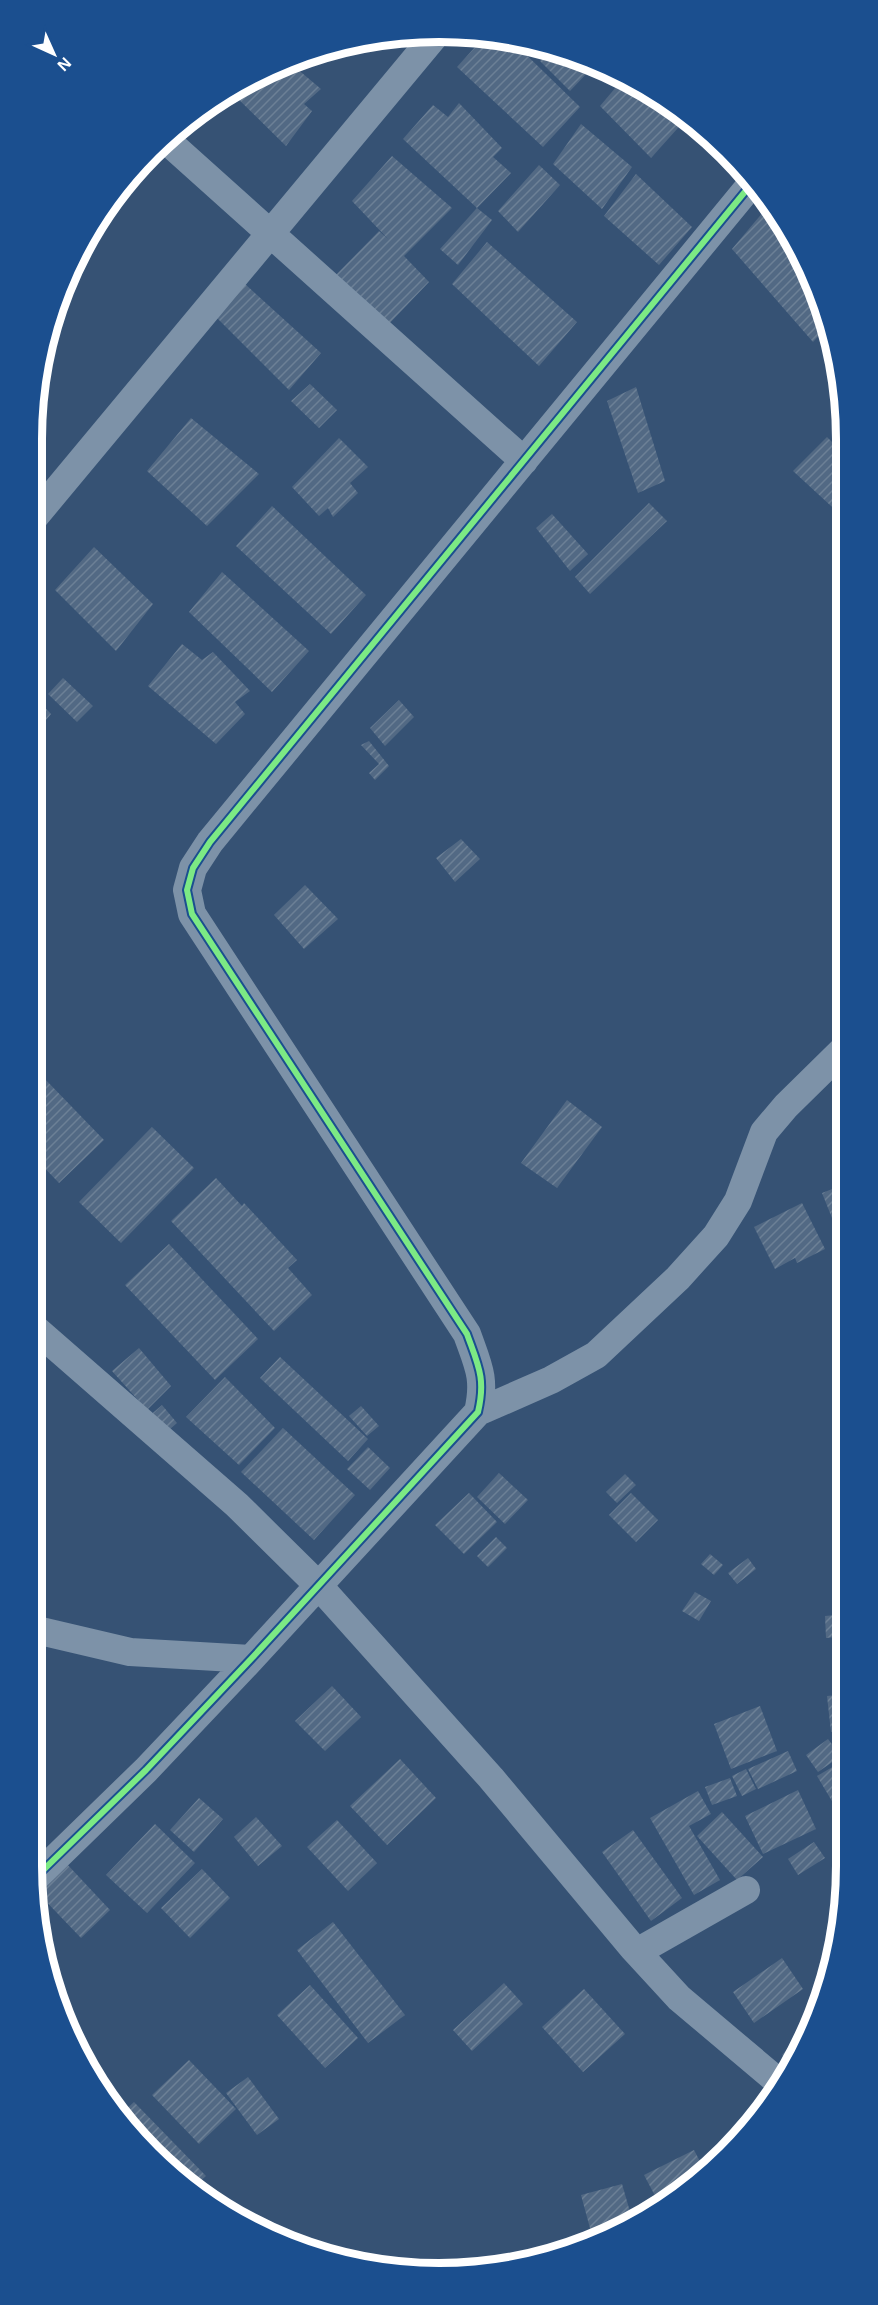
<svg xmlns="http://www.w3.org/2000/svg" width="878" height="2305" viewBox="0 0 878 2305" font-family="Helvetica,sans-serif">
	<style>
		.building { fill: url(#building-hatch) }
		.lines { fill: none; stroke-linecap: round; stroke-linejoin: round }
		.street { stroke: #7d92a8; stroke-width: 28 }
		.cycleway-casing { stroke: #1b4f8f; stroke-width: 10 }
		.cycleway { stroke: #7ce984; stroke-width: 6 }
		.rim { fill: none; stroke: #fff; stroke-width: 8 }
	</style>
	<defs>
		<pattern id="building-hatch" width="6" height="6" patternUnits="userSpaceOnUse" patternTransform="scale(1.5)"><rect width="6" height="6" fill="#526984"/><path d="M-1 1l2-2M0 6l6-6M5 7l2-2" fill="none" stroke="#6c8096"/></pattern>
	</defs>
	<rect width="100%" height="100%" fill="#365274"/>
	<!-- building -->
	<path class="building" d="M485,36L511,40L580,107L543,147L457,67Z
		M553,49L583,63L590,70L570,91L540,61Z
		M289,62L321,89L304,104L312,111L286,146L229,90Z
		M622,80L665,100L686,119L651,158L600,106Z
		M459,103L502,148L493,157L511,173L477,208L403,139L433,105L448,117Z
		M581,124L632,167L602,209L553,164Z
		M392,156L452,208L404,256L429,282L386,327L327,284L379,231L388,239L352,201Z
		M539,165L560,185L518,232L498,211Z
		M636,174L692,227L659,265L604,216Z
		M769,205L805,259L826,328L813,342L732,249Z
		M477,208L492,220L458,265L440,249Z
		M487,242L577,322L539,366L452,284Z
		M245,284L321,353L289,390L216,317Z
		M310,384L337,410L319,428L291,401Z
		M636,387L665,481L638,493L607,401Z
		M191,418L259,474L207,526L147,471Z
		M827,437L843,453V517L793,471Z
		M339,438L368,467L350,483L358,493L333,517L328,508L319,516L292,487Z
		M649,503L667,521L590,594L575,577Z
		M272,506L366,595L331,634L236,546Z
		M552,514L588,554L570,571L536,528Z
		M94,547L153,604L116,651L55,590Z
		M222,572L309,651L272,692L189,612Z
		M182,644L202,660L213,652L250,691L235,702L245,714L216,744L148,686Z
		M63,678L93,706L77,722L48,694Z
		M32,694L51,714L32,737Z
		M399,700L414,717L385,746L370,728Z
		M369,741L389,766L375,780L369,773L379,764L361,745Z
		M461,839L480,859L455,882L436,858Z
		M305,885L338,919L304,949L274,915Z
		M41,1075L104,1140L59,1183L32,1155V1084Z
		M567,1100L602,1127L557,1188L521,1163Z
		M152,1127L194,1168L121,1243L79,1202Z
		M216,1178L242,1206L244,1203L297,1260L288,1268L312,1295L274,1331L171,1221Z
		M845,1184V1224L836,1228L822,1193Z
		M802,1203L825,1249L797,1263L795,1258L775,1269L754,1227Z
		M169,1244L258,1339L215,1380L125,1285Z
		M139,1348L171,1386L147,1410L112,1371Z
		M280,1357L368,1439L348,1461L260,1378Z
		M225,1377L275,1428L239,1465L186,1417Z
		M162,1405L177,1423L162,1436L147,1418Z
		M361,1406L379,1426L367,1436L349,1416Z
		M283,1428L355,1495L314,1540L241,1472Z
		M368,1447L390,1468L370,1490L347,1469Z
		M499,1473L528,1500L505,1524L477,1497Z
		M625,1474L636,1485L617,1503L606,1492Z
		M469,1493L497,1522L464,1554L435,1525Z
		M631,1493L658,1520L636,1542L609,1515Z
		M496,1537L507,1548L488,1567L477,1556Z
		M710,1554L723,1565L714,1575L701,1564Z
		M748,1558L756,1569L737,1584L728,1573Z
		M695,1592L711,1601L699,1621L682,1611Z
		M846,1614V1636L826,1638L825,1616Z
		M332,1686L361,1717L325,1751L295,1721Z
		M846,1694V1731L831,1732L827,1696Z
		M760,1706L777,1751L731,1769L714,1724Z
		M828,1739L841,1756L818,1772L806,1755Z
		M788,1751L797,1771L758,1789L748,1769Z
		M400,1759L436,1798L387,1845L350,1806Z
		M841,1762L846,1770V1815L842,1818L817,1776Z
		M746,1769L756,1789L742,1796L732,1776Z
		M730,1778L737,1796L712,1805L705,1787Z
		M798,1790L816,1829L763,1854L745,1816Z
		M698,1791L711,1814L689,1826L720,1880L694,1895L650,1818Z
		M199,1798L223,1819L194,1852L170,1830Z
		M722,1812L763,1857L737,1880L697,1836Z
		M256,1817L282,1846L258,1866L234,1837Z
		M337,1820L377,1863L348,1891L307,1847Z
		M155,1824L195,1863L147,1913L106,1875Z
		M633,1830L682,1898L651,1921L602,1852Z
		M814,1842L825,1858L798,1875L788,1859Z
		M65,1862L110,1910L81,1938L36,1891Z
		M202,1869L230,1898L190,1938L161,1908Z
		M333,1922L405,2015L368,2043L297,1950Z
		M782,1958L803,1989L754,2023L733,1992Z
		M833,1969V1972L828,1983L823,1976Z
		M504,1983L523,2004L472,2051L453,2030Z
		M310,1985L358,2038L325,2068L277,2015Z
		M584,1989L625,2034L583,2072L542,2027Z
		M816,2017L804,2047L793,2065L782,2055Z
		M189,2060L236,2109L199,2144L152,2095Z
		M248,2077L279,2119L257,2135L226,2093Z
		M134,2102L206,2176L195,2186L132,2134L119,2116Z
		M694,2150L704,2169L661,2207L644,2175Z
		M622,2184L633,2222L594,2243L581,2195Z"/>
	<g class="lines">
		<!-- street -->
		<path class="street" d="M165,139L524,461
			M32,520L437,33
			M32,1326L237,1505L318,1585L491,1778L633,1948L679,1998L781,2084
			M478,1412L551,1380L596,1355L678,1278L716,1236L738,1201L764,1132L786,1106L845,1048
			M32,1629L130,1652L251,1659
			M34,1879L146,1770L251,1659L478,1412C486,1378 478,1365 467,1334L192,914L187,890L193,868L210,842L753,182
			M637,1952L746,1890"/>
		<!-- cycleway casing -->
		<g class="cycleway-casing">
			<path id="cycleway" d="M34,1879L146,1770L251,1659L478,1412C486,1378 478,1365 467,1334L192,914L187,890L193,868L210,842L753,182"/>
		</g>
		<!-- cycleway -->
		<use href="#cycleway" class="cycleway"/>
	</g>
	<!-- crop -->
	<path d="M0 0H878V2305H0ZM439 42H439A397 397 0 0 1 836 439V1866A397 397 0 0 1 439 2263H439A397 397 0 0 1 42 1866V439A397 397 0 0 1 439 42Z" fill="#1b4f8f" fill-rule="evenodd"/>
	<path class="rim" d="M439 42H439A397 397 0 0 1 836 439V1866A397 397 0 0 1 439 2263H439A397 397 0 0 1 42 1866V439A397 397 0 0 1 439 42Z"/>
	<!-- north arrow -->
	<g transform="translate(54 54) rotate(135)" stroke="#1b4f8f" stroke-width="4.5" paint-order="stroke">
	<path d="M0-4.5L10 22L0 15L-10 22Z" fill="#ffffff"/>
	<text y="-9" font-size="16" font-weight="bold" text-anchor="middle" fill="#ffffff">N</text>
	</g>
</svg>
